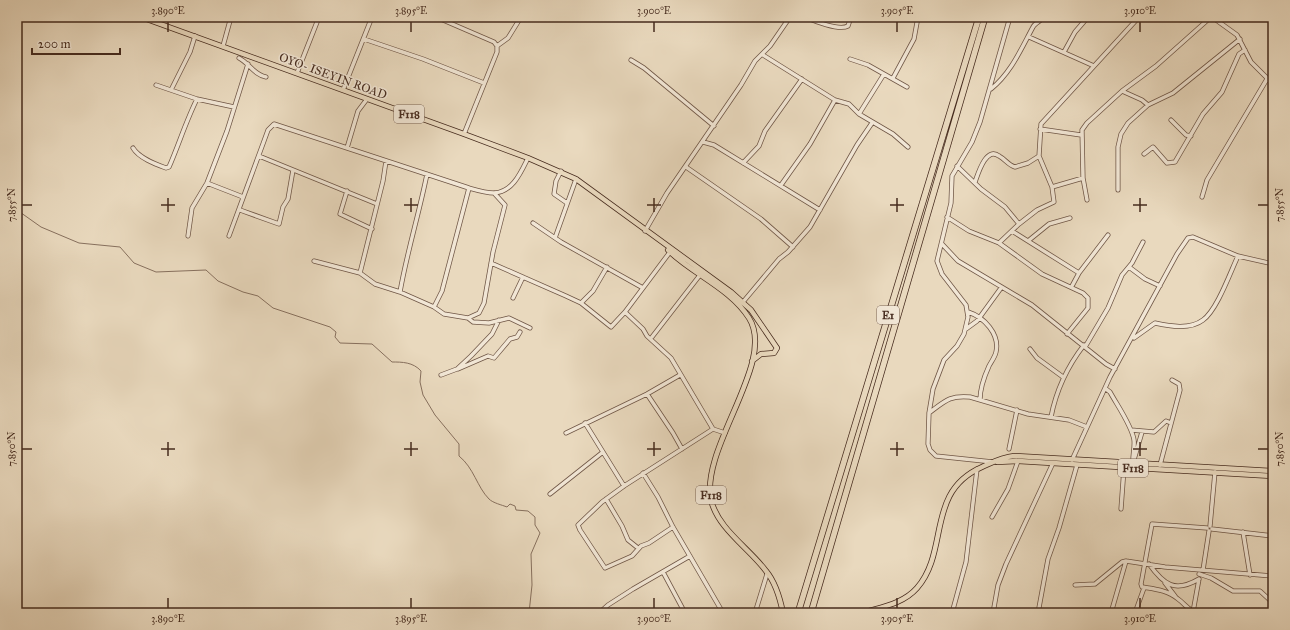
<svg xmlns="http://www.w3.org/2000/svg" width="1290" height="630" viewBox="0 0 1290 630" font-family="'IM FELL Great Primer',serif">
	<style>
		.lines { fill: none; stroke-linecap: round; stroke-linejoin: round }
		.stream { stroke: #87705e; stroke-width: 1 }
		.minor-casing { stroke: #6f5646; stroke-width: 5 }
		.major-casing { stroke: #462b1e; stroke-width: 6 }
		.highway-casing { stroke: #462b1e; stroke-width: 7 }
		.minor { stroke: #f1e6d5; stroke-width: 3.5 }
		.major { stroke: #e9d9be; stroke-width: 4.5 }
		.highway { stroke: #e9d9be; stroke-width: 5.5 }
		.ticks { fill: none; stroke: #462b1e; stroke-width: 1.5 }
		.labels { text-anchor: middle; dominant-baseline: central; stroke-width: 3; stroke-linejoin: round; paint-order: stroke }
		.shield { fill: #f1e6d5; stroke: #796355; stroke-width: 1 }
		.shield-label { font-size: 11px; font-weight: bold; fill: #462b1e }
		.street-label { font-size: 12px; fill: #462b1e; stroke: #f1e6d5 }
		.neatline { fill: none; stroke: #462b1e; stroke-width: 1.5 }
		.ticks-label { font-size: 10px; text-anchor: middle; fill: #462b1e }
	</style>
	<rect width="100%" height="100%" fill="#e9d9be"/>
	<filter id="stains"><feTurbulence type="fractalNoise" baseFrequency=".005" numOctaves="4"/><feColorMatrix values="0 0 0 0 .2 0 0 0 0 .09 0 0 0 0 .02 0 0 0 .5 -.17"/></filter>
	<radialGradient id="worn" r=".72"><stop offset=".6" stop-color="#630" stop-opacity="0"/><stop offset="1" stop-color="#630" stop-opacity=".3"/></radialGradient>
	<g class="lines">
		<!-- stream -->
		<path class="stream" d="M17,210L41,227L79,243L120,247L134,263L156,272L206,270L218,281L243,292L258,296L273,308L330,327L336,332L335,337L340,343L372,344L392,362C402,362 413,362 421,371L420,382L423,395L435,415L459,444V456C474,468 477,487 489,499C493,503 502,505 507,507L510,504L515,506L516,510L528,511L535,517V525L540,533L531,554L532,585L529,613"/>
		<!-- minor casing -->
		<g class="minor-casing">
			<path id="minor" d="M436,17L494,42L497,46V52L464,134
				M805,17C814,21 839,31 848,26L851,17
				M1212,17L1237,35L1251,62L1273,84
				M1029,37L1094,66
				M364,39L423,59L484,83
				M223,46L231,17
				M497,46L508,38L521,17
				M1064,52L1075,32L1088,17
				M763,55L835,100L849,104L859,114L893,134L908,147
				M239,58C249,63 254,75 266,77
				M850,59L868,65L907,87
				M631,60L644,68L714,126
				M297,73L319,17
				M893,78L914,39L918,17
				M156,85L197,99L234,107
				M991,89C1011,73 1021,49 1033,27C1035,23 1041,21 1044,17
				M171,90L190,52L195,36
				M343,90L372,17
				M1122,91L1142,100L1148,105
				M859,114L884,74
				M1171,120L1186,135L1191,136
				M1040,129L1081,135
				M703,142L714,145L820,210
				M133,148C139,158 155,164 166,168L169,167C179,144 186,121 197,99
				M347,148L358,111L367,99
				M1144,154L1153,147L1167,163L1175,162L1203,114L1222,92L1239,54L1245,50
				M259,156L377,204
				M743,163L759,146L765,131L802,79
				M957,166L981,189L1005,207L1019,224
				M686,167L761,219L793,247
				M561,171L556,181L554,194L567,203
				M975,182C978,174 986,146 999,156C1005,159 1008,165 1015,167L1028,163L1039,156
				M207,183L243,197
				M781,185L810,144L835,100
				M1052,187L1083,178
				M1118,190V147L1121,134L1128,123L1148,105L1173,93L1240,39
				M347,191L340,214L372,229
				M1202,197L1207,180L1267,79
				M1087,200L1083,178L1082,130L1087,123L1122,91L1156,66L1211,17
				M240,210L279,224L283,207L288,199L293,170
				M947,217L969,231L999,243L1042,274L1083,293L1088,298V308L1067,334
				M533,223L561,242L643,288
				M645,231L667,193L741,85L755,61L770,46L790,17
				M1012,231L1079,273
				M188,236L192,208L207,183L227,131L248,64
				M229,236L264,141L268,130L274,124L469,188C476,190 486,193 494,193C513,192 521,172 528,158
				M555,238L576,179
				M1028,241L1049,224L1070,218
				M999,243L1019,224L1037,210L1054,202L1052,187L1039,156L1041,124L1139,17
				M942,244L958,261L1032,305L1106,364L1115,369
				M314,261L360,273L375,284L400,292L434,307L444,314L468,318L473,322L489,323L509,318L530,328
				M491,263L566,296L581,303L611,327L625,312L670,252
				M1129,267L1145,279L1160,286
				M360,273L383,181L386,161
				M1072,286L1079,273L1108,235
				M400,292C407,252 419,214 427,174
				M513,298L523,277
				M743,302L779,259L788,252L810,227L857,145L872,123
				M581,303L593,291L607,267
				M434,307L442,291L469,188
				M625,312L643,329L647,336L671,358L713,429
				M968,312C984,317 1000,334 996,352C995,357 991,362 989,366C984,377 980,388 980,400
				M468,318L479,313L484,303L493,252L505,205L494,193
				M966,329L977,321L1001,288
				M652,337L700,275
				M1134,338L1155,323C1169,326 1190,330 1203,320C1217,310 1230,273 1238,256
				M1085,347L1108,308L1122,275L1132,263L1143,242
				M1030,349L1037,358L1063,377
				M458,369L488,356L494,358L510,339L517,337L520,332
				M441,375L457,369L471,356L492,334L499,320
				M1106,389L1110,392C1117,405 1132,426 1134,440C1135,448 1132,456 1133,465
				M647,394L673,433L682,449
				M929,413C945,401 950,395 970,397L1028,414L1069,420L1087,427
				M1051,417C1056,391 1067,367 1084,345
				M585,423L624,486
				M1131,430L1154,432L1166,421L1171,423
				M566,433L647,394L680,375
				M1009,449L1017,410
				M1072,460L1110,377L1177,254L1188,238L1193,237L1238,256L1273,264
				M993,462L936,456L930,450L928,444L929,413L933,389L944,360L957,346L964,334L968,317L966,305L942,274L937,261L951,203L952,176L972,142L980,122L1010,17
				M1133,463L1142,432
				M1160,465L1180,390L1179,384L1172,380
				M643,473L658,497L673,527L723,613
				M550,494L603,452
				M606,499L622,526L628,540L638,548
				M1121,509L1124,468
				M992,517L1008,489L1018,461
				M1210,526L1215,472
				M673,527L649,543L641,546L632,556L605,568L580,530L578,525L602,502L624,486L713,429L725,433
				M1212,529L1273,536
				M1243,532L1250,575
				M1149,564C1164,585 1175,593 1199,579
				M1203,570L1209,531
				M663,572L685,613
				M1199,574L1211,578L1233,591H1260L1273,603
				M1165,583L1175,596
				M1075,585L1095,584L1122,562L1126,561L1165,567L1273,576
				M1193,611C1186,608 1184,603 1178,599C1168,590 1154,589 1142,587L1141,584L1152,524L1207,528
				M1193,612L1199,579
				M599,613L608,605L633,589L690,556
				M755,613L767,574
				M952,613L966,562L977,469
				M993,613L998,585L1006,564L1053,463
				M1038,613L1048,559L1059,528L1077,465
				M1111,613L1126,561
				M1135,613L1144,588"/>
		</g>
		<!-- major casing -->
		<g class="major-casing">
			<path id="major" d="M141,17L464,134L528,158L576,179L731,292L751,310L777,348L774,353L761,354L752,361
				M668,250C692,274 730,288 749,318C777,362 700,447 711,500C718,529 749,548 766,571C776,583 780,598 783,613
				M997,462L1018,461L1273,476
				M862,613C881,607 903,604 917,588C950,550 925,492 982,467C993,462 1002,457 1014,456L1273,471"/>
		</g>
		<!-- highway casing -->
		<g class="highway-casing">
			<path id="highway" d="M798,613L979,17
				M811,613L985,17"/>
		</g>
		<!-- minor -->
		<use href="#minor" class="minor"/>
		<!-- major -->
		<use href="#major" class="major"/>
		<!-- highway -->
		<use href="#highway" class="highway"/>
	</g>
	<!-- ticks -->
	<path class="ticks" d="M168,22V32M411,22V32M654,22V32M897,22V32M1140,22V32M168,198V212M411,198V212M654,198V212M897,198V212M1140,198V212M22,205H32M161,205H175M404,205H418M647,205H661M890,205H904M1133,205H1147M1258,205H1268M168,442V456M411,442V456M654,442V456M897,442V456M1140,442V456M22,449H32M161,449H175M404,449H418M647,449H661M890,449H904M1133,449H1147M1258,449H1268M168,598V608M411,598V608M654,598V608M897,598V608M1140,598V608"/>
	<g class="labels">
		<!-- shield labels -->
		<g class="shield">
			<rect x="394" y="105" width="30" height="18" rx="3"/>
			<rect x="877" y="306" width="22" height="18" rx="3"/>
			<rect x="1118" y="459" width="30" height="18" rx="3"/>
			<rect x="696" y="486" width="30" height="18" rx="3"/>
		</g>
		<g class="shield-label">
			<text x="409" y="114">F118</text>
			<text x="888" y="315">E1</text>
			<text x="1133" y="468">F118</text>
			<text x="711" y="495">F118</text>
		</g>
		<!-- street labels -->
		<g class="street-label">
			<text transform="translate(333 76) rotate(20)">OYO- ISEYIN ROAD</text>
		</g>
	</g>
	<!-- margin -->
	<rect width="1290" height="630" fill="none" stroke="#e9d9be" stroke-width="44"/>
	<!-- scale -->
	<path d="M32 48v6h88v-6" fill="none" stroke="#462b1e" stroke-width="2"/>
	<text x="38" y="48" font-size="12" fill="#462b1e" stroke="#f1e6d5" stroke-width="3" paint-order="stroke">200 m</text>
	<rect x="22" y="22" width="1246" height="586" class="neatline"/>
	<g class="ticks-label">
		<text x="168" y="14">3.890°E</text>
		<text x="411" y="14">3.895°E</text>
		<text x="654" y="14">3.900°E</text>
		<text x="897" y="14">3.905°E</text>
		<text x="1140" y="14">3.910°E</text>
		<text transform="translate(11 205) rotate(-90)" y="4">7.855°N</text>
		<text transform="translate(1279 205) rotate(-90)" y="4">7.855°N</text>
		<text transform="translate(11 449) rotate(-90)" y="4">7.850°N</text>
		<text transform="translate(1279 449) rotate(-90)" y="4">7.850°N</text>
		<text x="168" y="622">3.890°E</text>
		<text x="411" y="622">3.895°E</text>
		<text x="654" y="622">3.900°E</text>
		<text x="897" y="622">3.905°E</text>
		<text x="1140" y="622">3.910°E</text>
	</g>
	<rect width="100%" height="100%" filter="url(#stains)"/>
	<rect width="100%" height="100%" fill="url(#worn)"/>
</svg>
